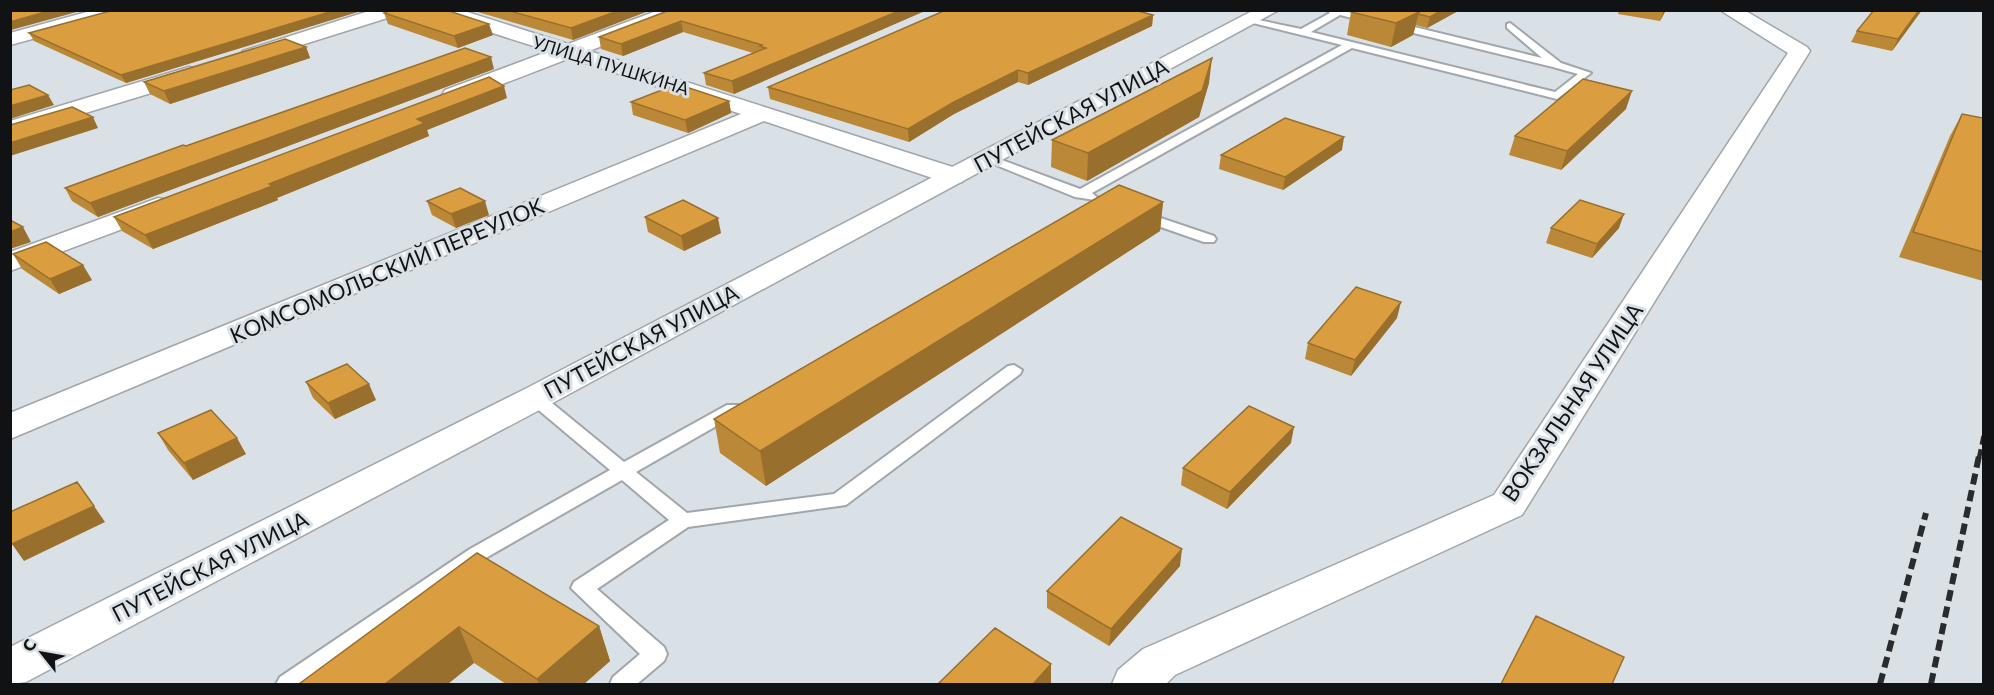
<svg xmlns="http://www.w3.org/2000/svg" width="1994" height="695" viewBox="0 0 1994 695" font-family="Commissioner,sans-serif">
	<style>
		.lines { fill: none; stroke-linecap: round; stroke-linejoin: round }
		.service-casing { stroke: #a0a6ab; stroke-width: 4 }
		.minor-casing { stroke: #a0a6ab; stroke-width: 3 }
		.secondary-casing { stroke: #a0a6ab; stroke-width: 3 }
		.service { fill: #fff; fill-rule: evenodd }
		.minor { fill: #fff; fill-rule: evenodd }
		.secondary { fill: #fff; fill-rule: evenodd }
		.rail-far1 { stroke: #292c2e; stroke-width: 4.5; stroke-dasharray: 9 4.5; stroke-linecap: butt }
		.rail { stroke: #292c2e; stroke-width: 6; stroke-dasharray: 11 6; stroke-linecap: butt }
		.wall { fill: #bb8837 }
		.shaded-wall { fill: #996f2d }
		.building { fill: #da9e40; stroke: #996f2d; stroke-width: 1.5 }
		.labels { text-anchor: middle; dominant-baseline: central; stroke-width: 6; stroke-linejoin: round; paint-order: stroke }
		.far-street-label { font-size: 18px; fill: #101214; stroke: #dae1e6 }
		.street-label { font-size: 22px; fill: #101214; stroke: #dae1e6 }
	</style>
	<rect width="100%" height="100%" fill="#dae1e6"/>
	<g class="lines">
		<!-- service casing -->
		<g class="service-casing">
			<path id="service" d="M1326,10H1344L1542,58L1507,28V24L1510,23L1561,63L1591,73L1557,99L1352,48L1092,193L1097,197L1095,200L1075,197L981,159L987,155L991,156L1080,189L1342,45L1249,22V18L1301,29L1330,13ZM1340,15L1553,67L1578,74L1555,92L1311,32Z
				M1140,211L1214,236L1216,239L1214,242H1204L1135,218V212Z
				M1014,365L1022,370L1020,374L846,505L688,527L597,589L664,647L667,654L664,661L637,684H610L613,677L640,654L571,588L574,582L669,520L622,480L484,559L305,684H276L280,677L470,549L610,470L529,402L526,398L529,394H541L624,462L727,405H739L742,409L739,413L636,472L687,513L834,494L1008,366Z"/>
		</g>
		<!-- minor casing -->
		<g class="minor-casing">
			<path id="minor" d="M94,10H127L125,14L10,45V33Z
				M372,10H402L400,14L257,59H243L240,55L243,51Z
				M431,10H461L568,44L659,10H687L685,14L589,51L962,170L966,176L962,182L953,184L944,182L764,121L10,439V413L741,114L570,58L461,100H445L442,95L445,90L549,51L433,14Z
				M1720,10H1744L1807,47L1810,51L1522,515L1175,675L1166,684H1112L1118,670L1143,649L1494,495L1788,53Z
				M189,67L197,69L200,74L197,79L10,136V121Z
				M158,198L168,200L172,206L168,212L10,271V252Z"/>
		</g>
		<!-- secondary casing -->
		<g class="secondary-casing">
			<path id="secondary" d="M1254,10H1279L547,406L26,682L10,684V647L523,390Z"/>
		</g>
		<!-- service -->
		<use href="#service" class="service"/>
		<!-- minor -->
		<use href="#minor" class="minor"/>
		<!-- secondary -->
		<use href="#secondary" class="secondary"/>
		<!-- rail-far1 -->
		<path class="rail-far1" d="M1979,458L1984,434"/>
		<!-- rail -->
		<path class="rail" d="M1880,684L1926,513
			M1931,684L1979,456"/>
	</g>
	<!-- wall -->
	<path class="wall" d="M114,10H364L126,83L34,41L29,33Z
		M471,10H651L573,40Z
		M670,10H927L734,94L706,85L704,73L753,53L683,32L623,56L601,49L599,37Z
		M1460,10L1427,28L1416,25L1413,35L1391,47L1347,35L1351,12Z
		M1619,10H1666L1660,21L1618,14Z
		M1874,10H1922L1892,51L1851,42L1857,31Z
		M384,13L493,35L458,48L388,24Z
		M1153,15L1152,26L1028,85L1018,82L954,114L909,142L770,99L768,87Z
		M306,47L310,58L170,104L150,94L144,82Z
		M494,69L98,217L72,201L65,188L186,146Z
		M1209,83L1199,117L1087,181L1051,167L1052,140Z
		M507,98L427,130L429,136L277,198L278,200L153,249L122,231L114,217Z
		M729,101L731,113L688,133L633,115L631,102Z
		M1626,109L1561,170L1509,155L1515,136Z
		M1962,114L1983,118V281L1899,257L1950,136Z
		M1342,150L1283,190L1219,169L1221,155Z
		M427,201L489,215L456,228L432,215Z
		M1163,202L1160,231L766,486L720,453L714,419Z
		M645,217L721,233L684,251L648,232Z
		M1551,228H1619L1592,258L1546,243Z
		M13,254L92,280L59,294L22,269Z
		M1397,318L1351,376L1305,359L1308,343Z
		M306,382L376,400L335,419L313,398Z
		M158,433L246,454L193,480L168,450Z
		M1291,443L1227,509L1181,485L1183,468Z
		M477,553L599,626L610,661L584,684H506L474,663L299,684Z
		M1180,566L1109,646L1047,608V591Z"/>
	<!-- shaded-wall -->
	<path class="shaded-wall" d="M52,10H84L11,30L10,22Z
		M336,10H364L126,83L121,75Z
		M620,10H651L573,40L571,28Z
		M901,10H927L734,94L732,81Z
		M1442,10H1460L1427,28L1430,17Z
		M1664,10H1666L1660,21Z
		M1919,10H1922L1892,51L1898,39Z
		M1419,12L1413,35L1391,47L1396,23Z
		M1153,15L1152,26L1028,85V73Z
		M681,21L683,32L623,56L621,44Z
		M489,24L493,35L458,48L454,36Z
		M306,47L310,58L170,104L164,91Z
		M491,57L494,69L98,217L90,203Z
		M1212,58L1209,83L1199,117L1087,181L1088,153Z
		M1018,70V82L954,114L909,142L908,129L954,102Z
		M504,86L507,98L427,130L429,136L277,198L278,200L153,249L145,235L269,184L417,119Z
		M1632,91L1626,109L1561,170L1567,151Z
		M48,95L54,105L10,119V106Z
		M729,101L731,113L688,133L685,120Z
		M93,117L98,128L10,156V143Z
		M1344,137L1342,150L1283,190L1285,177Z
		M485,201L489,215L456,228L451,214Z
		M1163,202L1160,231L766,486L760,451Z
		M1624,214L1619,228L1592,258L1597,244Z
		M718,218L721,233L684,251L681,236Z
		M23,227L31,242L10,249V232Z
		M83,265L92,280L59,294L50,279Z
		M1401,302L1397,318L1351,376L1355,360Z
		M369,384L376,400L335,419L328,403Z
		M1294,427L1291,443L1227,509L1230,492Z
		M237,438L246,454L193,480L184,463Z
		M94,506L105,522L24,561L12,544Z
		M1182,549L1180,566L1109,646L1111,629Z
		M599,626L610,661L584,684H539L537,679Z
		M459,627L474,663L448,684H385Z
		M1051,664V684H1033Z"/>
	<!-- building -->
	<path class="building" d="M10,10H52L10,22Z
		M114,10H336L121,75L29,33Z
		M391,10H446L489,24L454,36L384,13Z
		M506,10H620L571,28Z
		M670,10H901L732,81L704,73L766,48L760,46L762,45L681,21L621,44L599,37Z
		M946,10H1134L1153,15L1028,73L1018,70L954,102L908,129L768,87Z
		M1354,10H1413L1419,12L1396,23L1351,12Z
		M1413,10H1442L1430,17L1418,14L1419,12Z
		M1874,10H1919L1898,39L1857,31Z
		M285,39L306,47L164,91L144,82Z
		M465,48L491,57L90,203L65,188L183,145L186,146Z
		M1212,58L1202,91L1088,153L1052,140Z
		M489,77L504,86L417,119L425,123L269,184L272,186L145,235L114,217Z
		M1583,79L1632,91L1567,151L1515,136Z
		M677,84L729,101L685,120L631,102Z
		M29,85L48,95L10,106V90Z
		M72,107L93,117L10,143V125Z
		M1962,114L1983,118V252L1913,232Z
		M1285,118L1344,137L1285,177L1221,155Z
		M1119,185L1163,202L760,451L714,419Z
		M460,188L485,201L451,214L427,201Z
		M683,200L718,218L681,236L645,217Z
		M1580,200L1624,214L1597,244L1551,228Z
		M10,220L23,227L10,232Z
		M46,242L83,265L50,279L13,254Z
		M1356,287L1401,302L1355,360L1308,343Z
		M347,364L369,384L328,403L306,382Z
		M1249,406L1294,427L1230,492L1183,468Z
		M211,410L237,438L184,463L158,433Z
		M77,482L94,506L12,544L10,542V512Z
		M1121,517L1182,549L1111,629L1047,591Z
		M477,553L599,626L537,679L459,627L385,684H299Z
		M1536,616L1624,657L1612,684H1501Z
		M995,628L1051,664L1033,684H938Z"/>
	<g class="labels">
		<!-- far-street labels -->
		<g class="far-street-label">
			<text transform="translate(611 65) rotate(17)">УЛИЦА ПУШКИНА</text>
		</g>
		<!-- street labels -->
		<g class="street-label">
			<text transform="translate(1071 115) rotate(-28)">ПУТЕЙСКАЯ УЛИЦА</text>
			<text transform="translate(387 270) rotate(-23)">КОМСОМОЛЬСКИЙ ПЕРЕУЛОК</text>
			<text transform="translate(641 341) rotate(-28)">ПУТЕЙСКАЯ УЛИЦА</text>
			<text transform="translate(1572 402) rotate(-56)">ВОКЗАЛЬНАЯ УЛИЦА</text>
			<text transform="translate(210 566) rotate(-27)">ПУТЕЙСКАЯ УЛИЦА</text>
		</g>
	</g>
	<!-- border -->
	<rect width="1994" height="695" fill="none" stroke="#101214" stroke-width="24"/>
	<!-- north arrow -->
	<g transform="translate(42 653) rotate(301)" stroke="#dae1e6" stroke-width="4.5" paint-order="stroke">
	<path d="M0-4.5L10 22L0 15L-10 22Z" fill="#101214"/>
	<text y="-9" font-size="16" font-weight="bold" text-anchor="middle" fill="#101214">С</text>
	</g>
</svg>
